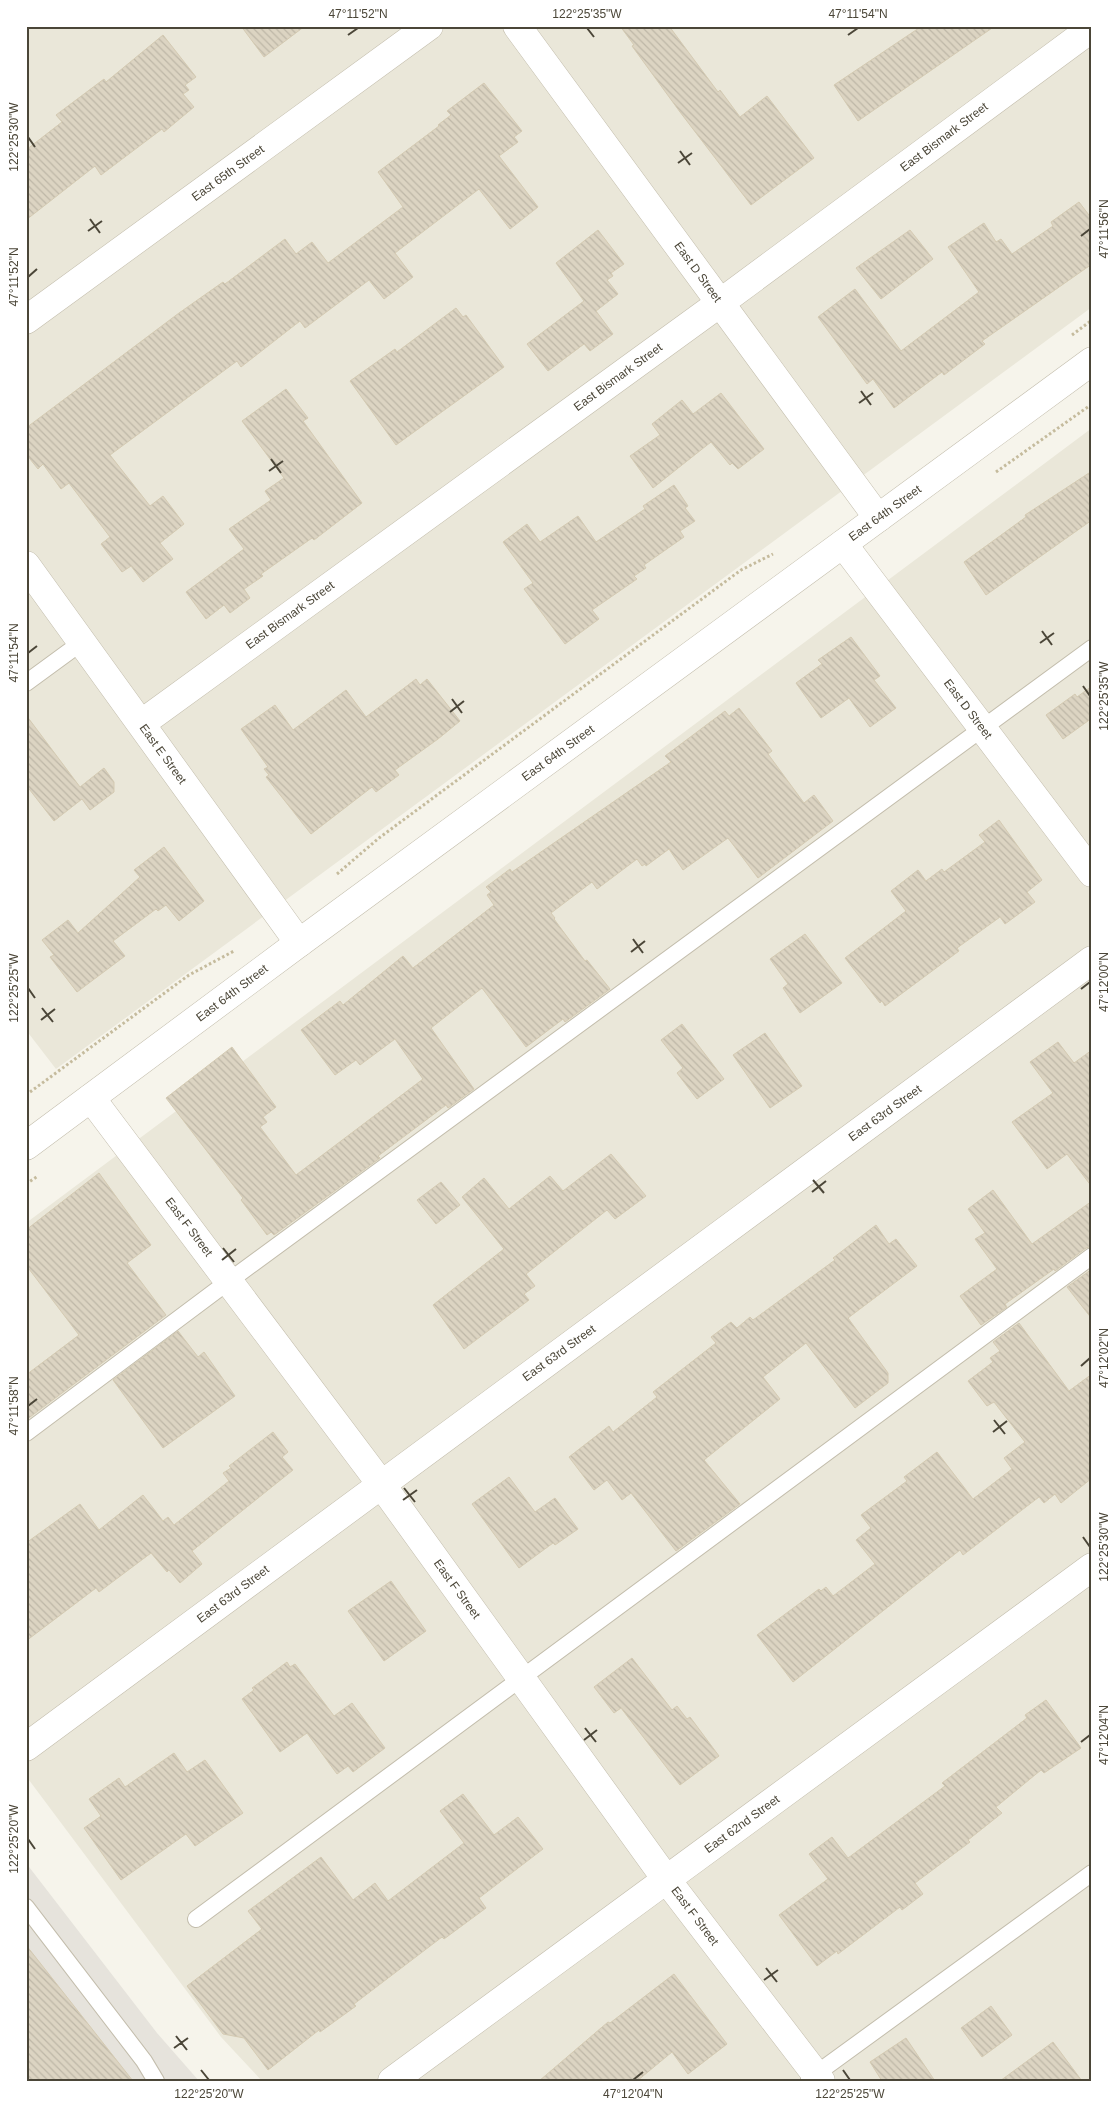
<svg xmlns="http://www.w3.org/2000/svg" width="1118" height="2107" viewBox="0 0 1118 2107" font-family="Arial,sans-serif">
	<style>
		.residential { fill: #eae7d9 }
		.industrial { fill: #e6e3dc }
		.building { fill: url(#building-back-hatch); stroke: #d4cab2 }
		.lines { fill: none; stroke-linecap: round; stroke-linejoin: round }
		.service-casing { stroke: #c3bdac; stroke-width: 18 }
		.minor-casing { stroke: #c3bdac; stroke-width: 29 }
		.tertiary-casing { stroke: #c3bdac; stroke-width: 29 }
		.path { stroke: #c5bb9d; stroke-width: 3; stroke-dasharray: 2.5 2.5; stroke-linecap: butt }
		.service { stroke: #fff; stroke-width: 16 }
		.minor { stroke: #fff; stroke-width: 28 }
		.tertiary { stroke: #fff; stroke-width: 28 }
		.ticks { fill: none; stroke: #4b4638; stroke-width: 2 }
		.labels { text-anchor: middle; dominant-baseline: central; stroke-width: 5; stroke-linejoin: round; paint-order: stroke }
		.street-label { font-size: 12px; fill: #4b4638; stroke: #fff }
		.neatline { fill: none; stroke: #4b4638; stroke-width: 2 }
		.ticks-label { font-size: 12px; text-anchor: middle; fill: #4b4638 }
	</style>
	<defs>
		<pattern id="building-back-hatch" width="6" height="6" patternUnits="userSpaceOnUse" patternTransform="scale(1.25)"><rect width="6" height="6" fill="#dcd4c2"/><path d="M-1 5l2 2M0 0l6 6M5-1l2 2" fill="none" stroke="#beb7a7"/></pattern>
	</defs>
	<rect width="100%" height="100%" fill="#f6f4eb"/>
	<!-- residential -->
	<path class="residential" d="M26,26H1092V307L56,1069L26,1030Z
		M1092,428V2081H262L221,2037L26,1776V1223Z"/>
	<!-- industrial -->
	<path class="industrial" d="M26,1863L157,2033L199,2081H26Z"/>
	<!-- building -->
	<path class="building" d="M241,26H305L264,57Z
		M620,26H669L718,92L720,90L740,117L767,96L814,158L751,205L680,112L632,46L634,45Z
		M922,26H995L858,121L834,85Z
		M163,35L196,77L185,85L189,90L183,94L194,107L164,132L162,129L101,175L95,166L26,220V150L62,122L56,115L104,79L106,82Z
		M484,83L522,131L514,137L518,142L499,156L538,207L510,229L479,189L395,253L413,277L384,299L369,280L305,328L300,321L241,367L237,361L110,455L150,506L163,496L184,524L160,543L173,559L143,582L131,566L122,572L101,544L110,537L69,483L61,489L43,464L38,469L26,454V428L179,313L223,282L225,284L285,239L296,254L312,242L328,263L403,207L378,172L439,126L438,125L451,115L447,111Z
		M1079,202L1092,219V264L982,341L985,344L944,375L942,372L894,408L873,379L867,384L818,317L855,289L901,351L979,292L948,247L984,223L996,242L1001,239L1012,254L1053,226L1051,222Z
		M598,230L624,264L611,273L613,276L607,280L618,294L596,311L613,334L590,351L584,344L548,371L527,344L584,301L556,263Z
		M910,230L933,259L881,299L856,268Z
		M456,308L463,317L466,315L504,367L396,445L350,381L395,349L397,352Z
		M286,389L308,418L303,421L362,503L314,540L312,538L261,574L263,576L244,589L250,598L230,613L224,605L206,619L186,592L244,549L229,529L271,500L265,491L284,478L242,421Z
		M721,393L764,449L738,469L732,463L730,465L711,442L653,488L630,456L660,435L652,424L682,400L693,414Z
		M1092,471V520L986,595L964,562L1026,517L1025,515Z
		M674,485L688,506L685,508L695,521L680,531L684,537L644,565L646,568L634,576L637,579L592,610L599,619L565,644L524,589L533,583L503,542L527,524L540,542L578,516L596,542L645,509L643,506Z
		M851,637L880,676L874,680L896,708L870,727L849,698L821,718L796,683L822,664L818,660Z
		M416,679L420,685L427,679L460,721L438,739L395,770L399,775L376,792L372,787L311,834L266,777L269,775L264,769L268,767L241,729L275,705L293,730L346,690L366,717Z
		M1092,686V718L1063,739L1046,715L1075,694L1077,697Z
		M739,708L772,751L768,754L804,803L814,795L833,821L758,878L728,838L683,870L669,849L646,866L645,864L642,866L637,859L597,889L592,882L551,913L555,918L554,919L585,961L587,960L610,989L565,1022L563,1019L526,1047L482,988L431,1028L474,1089L448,1108L446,1105L378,1156L380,1158L274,1235L271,1232L267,1235L241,1200L243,1198L166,1098L232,1047L276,1107L263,1117L267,1122L260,1127L296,1175L423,1079L395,1039L360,1065L356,1060L335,1075L301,1030L340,1001L343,1005L403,956L413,968L494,905L487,895L491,892L486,887L510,869L512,872L671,762L665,756L725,711L729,716Z
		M26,715L80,787L104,768L114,782V792L90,810L82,799L54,821L26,785Z
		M999,820L1042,880L1027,892L1035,902L1005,924L1000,917L957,948L959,951L885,1006L882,1001L880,1003L845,958L906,911L891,891L918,870L926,881L942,869L944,872L985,842L979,835Z
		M164,847L204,901L179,921L166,905L158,911L156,909L113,941L125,956L77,992L50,957L54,955L42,940L68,920L78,933L140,877L134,870Z
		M805,934L842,983L800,1013L783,988L788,984L770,959Z
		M682,1024L724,1079L697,1099L677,1073L683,1068L661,1040Z
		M765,1033L802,1086L770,1108L733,1055Z
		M1058,1042L1074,1063L1092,1050V1187L1067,1154L1047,1169L1012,1122L1053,1093L1030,1062Z
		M611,1154L646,1196L615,1219L607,1210L526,1274L535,1286L524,1294L529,1300L464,1349L433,1305L504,1249L462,1197L484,1178L509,1209L550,1176L563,1191Z
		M99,1173L151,1245L127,1263L166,1315L26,1420V1375L79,1335L26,1265V1230Z
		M441,1182L460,1205L436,1224L417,1200Z
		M993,1190L1032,1244L1092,1201V1246L1086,1248L1055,1271L1054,1269L1005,1304L1007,1307L981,1325L960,1296L997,1269L975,1239L985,1233L968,1209Z
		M876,1225L889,1244L896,1239L917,1266L848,1318L888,1373V1383L855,1408L806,1343L763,1377L780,1399L704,1460L740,1504L676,1551L631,1493L622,1500L607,1480L594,1490L569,1457L609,1426L613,1432L657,1397L653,1392L716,1343L711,1337L731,1322L737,1328L750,1317L753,1320L835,1260L833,1258Z
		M1092,1269V1319L1067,1287Z
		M1019,1323L1069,1391L1092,1374V1478L1061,1503L1055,1494L1044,1503L1039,1497L963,1555L960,1550L793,1682L757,1635L819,1589L821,1591L826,1587L833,1596L875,1564L856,1540L871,1528L861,1515L907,1481L904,1477L937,1452L973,1499L1012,1469L1004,1458L1025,1442L994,1402L987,1406L968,1381L993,1362L990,1358L1000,1351L993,1342Z
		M178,1331L198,1357L204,1352L235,1396L163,1448L113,1380Z
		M273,1432L288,1452L282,1457L293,1470L192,1551L202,1564L180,1583L169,1570L167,1572L151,1553L99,1592L96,1588L26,1641V1543L80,1504L99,1530L143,1495L163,1521L168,1517L174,1525L229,1481L223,1473L231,1468L229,1466Z
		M509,1477L535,1512L555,1498L578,1529L555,1545L553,1543L519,1568L472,1504Z
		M391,1581L426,1631L384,1661L348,1611Z
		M632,1658L672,1710L677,1706L687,1719L690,1717L719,1756L680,1785L621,1708L614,1713L594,1687Z
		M287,1662L290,1667L295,1664L334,1716L352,1703L385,1748L353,1772L348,1766L337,1774L307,1733L280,1752L242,1699L254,1690L252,1688Z
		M1046,1700L1081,1748L1044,1773L1041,1770L996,1807L1002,1813L968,1840L970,1842L915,1883L923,1894L902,1910L900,1907L838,1954L837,1951L817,1966L779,1915L828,1879L809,1854L832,1837L848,1858L945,1786L942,1783L1027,1718L1025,1715Z
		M174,1753L187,1772L205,1760L243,1813L195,1846L186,1834L121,1880L84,1828L101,1816L89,1799L119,1778L125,1787Z
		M463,1794L494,1835L518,1817L543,1849L479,1898L486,1908L444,1939L442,1937L354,2004L356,2006L320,2032L319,2030L268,2070L244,2038L223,2034L187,1986L262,1929L248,1911L321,1857L353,1900L375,1883L388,1901L464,1843L440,1811Z
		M26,1945L133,2081H26Z
		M674,1974L727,2044L688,2074L672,2052L637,2081H539L608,2022L610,2023Z
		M991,2006L1012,2035L982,2057L961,2028Z
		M906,2038L935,2081H882L870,2062Z
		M1053,2042L1082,2081H1000Z"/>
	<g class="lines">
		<!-- service casing -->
		<g class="service-casing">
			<path id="service" d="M26,683L82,642
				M26,1433L229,1281L1092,648
				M26,1907L144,2061L156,2081
				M196,1919L1092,1256
				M809,2079L1092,1873"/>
		</g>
		<!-- minor casing -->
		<g class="minor-casing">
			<path id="minor" d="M517,26L878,518
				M26,320L429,26
				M843,544L1092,873
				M26,565L299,943
				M142,723L720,303L1092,28
				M91,1098L381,1484L666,1879L821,2081
				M26,1747L1092,960
				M392,2081L1092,1567"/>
		</g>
		<!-- tertiary casing -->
		<g class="tertiary-casing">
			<path id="tertiary" d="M26,1146L299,943L1092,361"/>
		</g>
		<!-- path -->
		<path class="path" d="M1072,335L1092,320
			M996,472L1092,404
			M337,874L379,838L741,570L773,554
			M26,1095L189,975L234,951
			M26,1184L38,1176"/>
		<!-- service -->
		<use href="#service" class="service"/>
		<!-- minor -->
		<use href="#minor" class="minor"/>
		<!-- tertiary -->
		<use href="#tertiary" class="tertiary"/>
	</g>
	<!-- ticks -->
	<path class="ticks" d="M587,28L594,37M348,35L358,28M848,35L858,28M28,137L35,147M680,151L690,165M678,163L692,153M90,219L100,233M88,231L102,221M1081,236L1090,229M28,277L37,269M861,391L871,405M859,403L873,393M271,459L281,473M269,471L283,461M1042,631L1052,645M1040,643L1054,633M28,653L37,646M1083,686L1090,696M452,699L462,713M450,712L464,701M633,939L643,953M631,952L645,941M28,988L35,998M1081,989L1090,982M42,1008L53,1022M41,1020L55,1009M813,1180L824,1193M812,1192L826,1181M223,1248L234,1262M222,1260L236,1249M1081,1366L1090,1358M28,1406L37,1399M994,1420L1005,1434M993,1432L1007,1421M404,1488L415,1502M403,1500L417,1490M1083,1537L1090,1547M585,1728L596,1742M584,1740L597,1730M1081,1742L1090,1735M28,1839L35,1849M766,1968L777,1982M764,1980L778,1970M176,2036L187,2050M174,2048L188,2038M201,2070L209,2080M843,2070L850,2080M633,2080L643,2072"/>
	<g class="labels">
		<!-- street labels -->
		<g class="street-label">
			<text transform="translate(944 137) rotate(-37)">East Bismark Street</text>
			<text transform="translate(228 173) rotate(-36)">East 65th Street</text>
			<text transform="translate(698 272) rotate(54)">East D Street</text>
			<text transform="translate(618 377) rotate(-36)">East Bismark Street</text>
			<text transform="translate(885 513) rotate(-36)">East 64th Street</text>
			<text transform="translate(290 615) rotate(-36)">East Bismark Street</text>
			<text transform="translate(968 709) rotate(53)">East D Street</text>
			<text transform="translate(558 753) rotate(-36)">East 64th Street</text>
			<text transform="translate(163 754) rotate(54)">East E Street</text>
			<text transform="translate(232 993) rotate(-37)">East 64th Street</text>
			<text transform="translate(885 1113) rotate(-36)">East 63rd Street</text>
			<text transform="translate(189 1227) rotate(53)">East F Street</text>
			<text transform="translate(559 1353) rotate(-36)">East 63rd Street</text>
			<text transform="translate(457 1589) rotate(54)">East F Street</text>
			<text transform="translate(233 1594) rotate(-37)">East 63rd Street</text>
			<text transform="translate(742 1824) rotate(-36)">East 62nd Street</text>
			<text transform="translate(695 1916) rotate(53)">East F Street</text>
		</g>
	</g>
	<!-- border -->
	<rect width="1118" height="2107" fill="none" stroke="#ffffff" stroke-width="55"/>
	<rect x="28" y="28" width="1062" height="2052" class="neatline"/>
	<g class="ticks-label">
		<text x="358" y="18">47°11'52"N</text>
		<text x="587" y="18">122°25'35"W</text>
		<text x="858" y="18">47°11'54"N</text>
		<text transform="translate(14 137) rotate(-90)" y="4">122°25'30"W</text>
		<text transform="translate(1104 229) rotate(-90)" y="4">47°11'56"N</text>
		<text transform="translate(14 277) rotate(-90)" y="4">47°11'52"N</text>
		<text transform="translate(14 653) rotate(-90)" y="4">47°11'54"N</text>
		<text transform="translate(1104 696) rotate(-90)" y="4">122°25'35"W</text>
		<text transform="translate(1104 982) rotate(-90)" y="4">47°12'00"N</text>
		<text transform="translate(14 988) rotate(-90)" y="4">122°25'25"W</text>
		<text transform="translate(1104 1358) rotate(-90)" y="4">47°12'02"N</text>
		<text transform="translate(14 1406) rotate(-90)" y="4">47°11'58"N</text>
		<text transform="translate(1104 1547) rotate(-90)" y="4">122°25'30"W</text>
		<text transform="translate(1104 1735) rotate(-90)" y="4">47°12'04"N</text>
		<text transform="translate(14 1839) rotate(-90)" y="4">122°25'20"W</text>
		<text x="209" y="2098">122°25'20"W</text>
		<text x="633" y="2098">47°12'04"N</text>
		<text x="850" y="2098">122°25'25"W</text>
	</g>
</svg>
